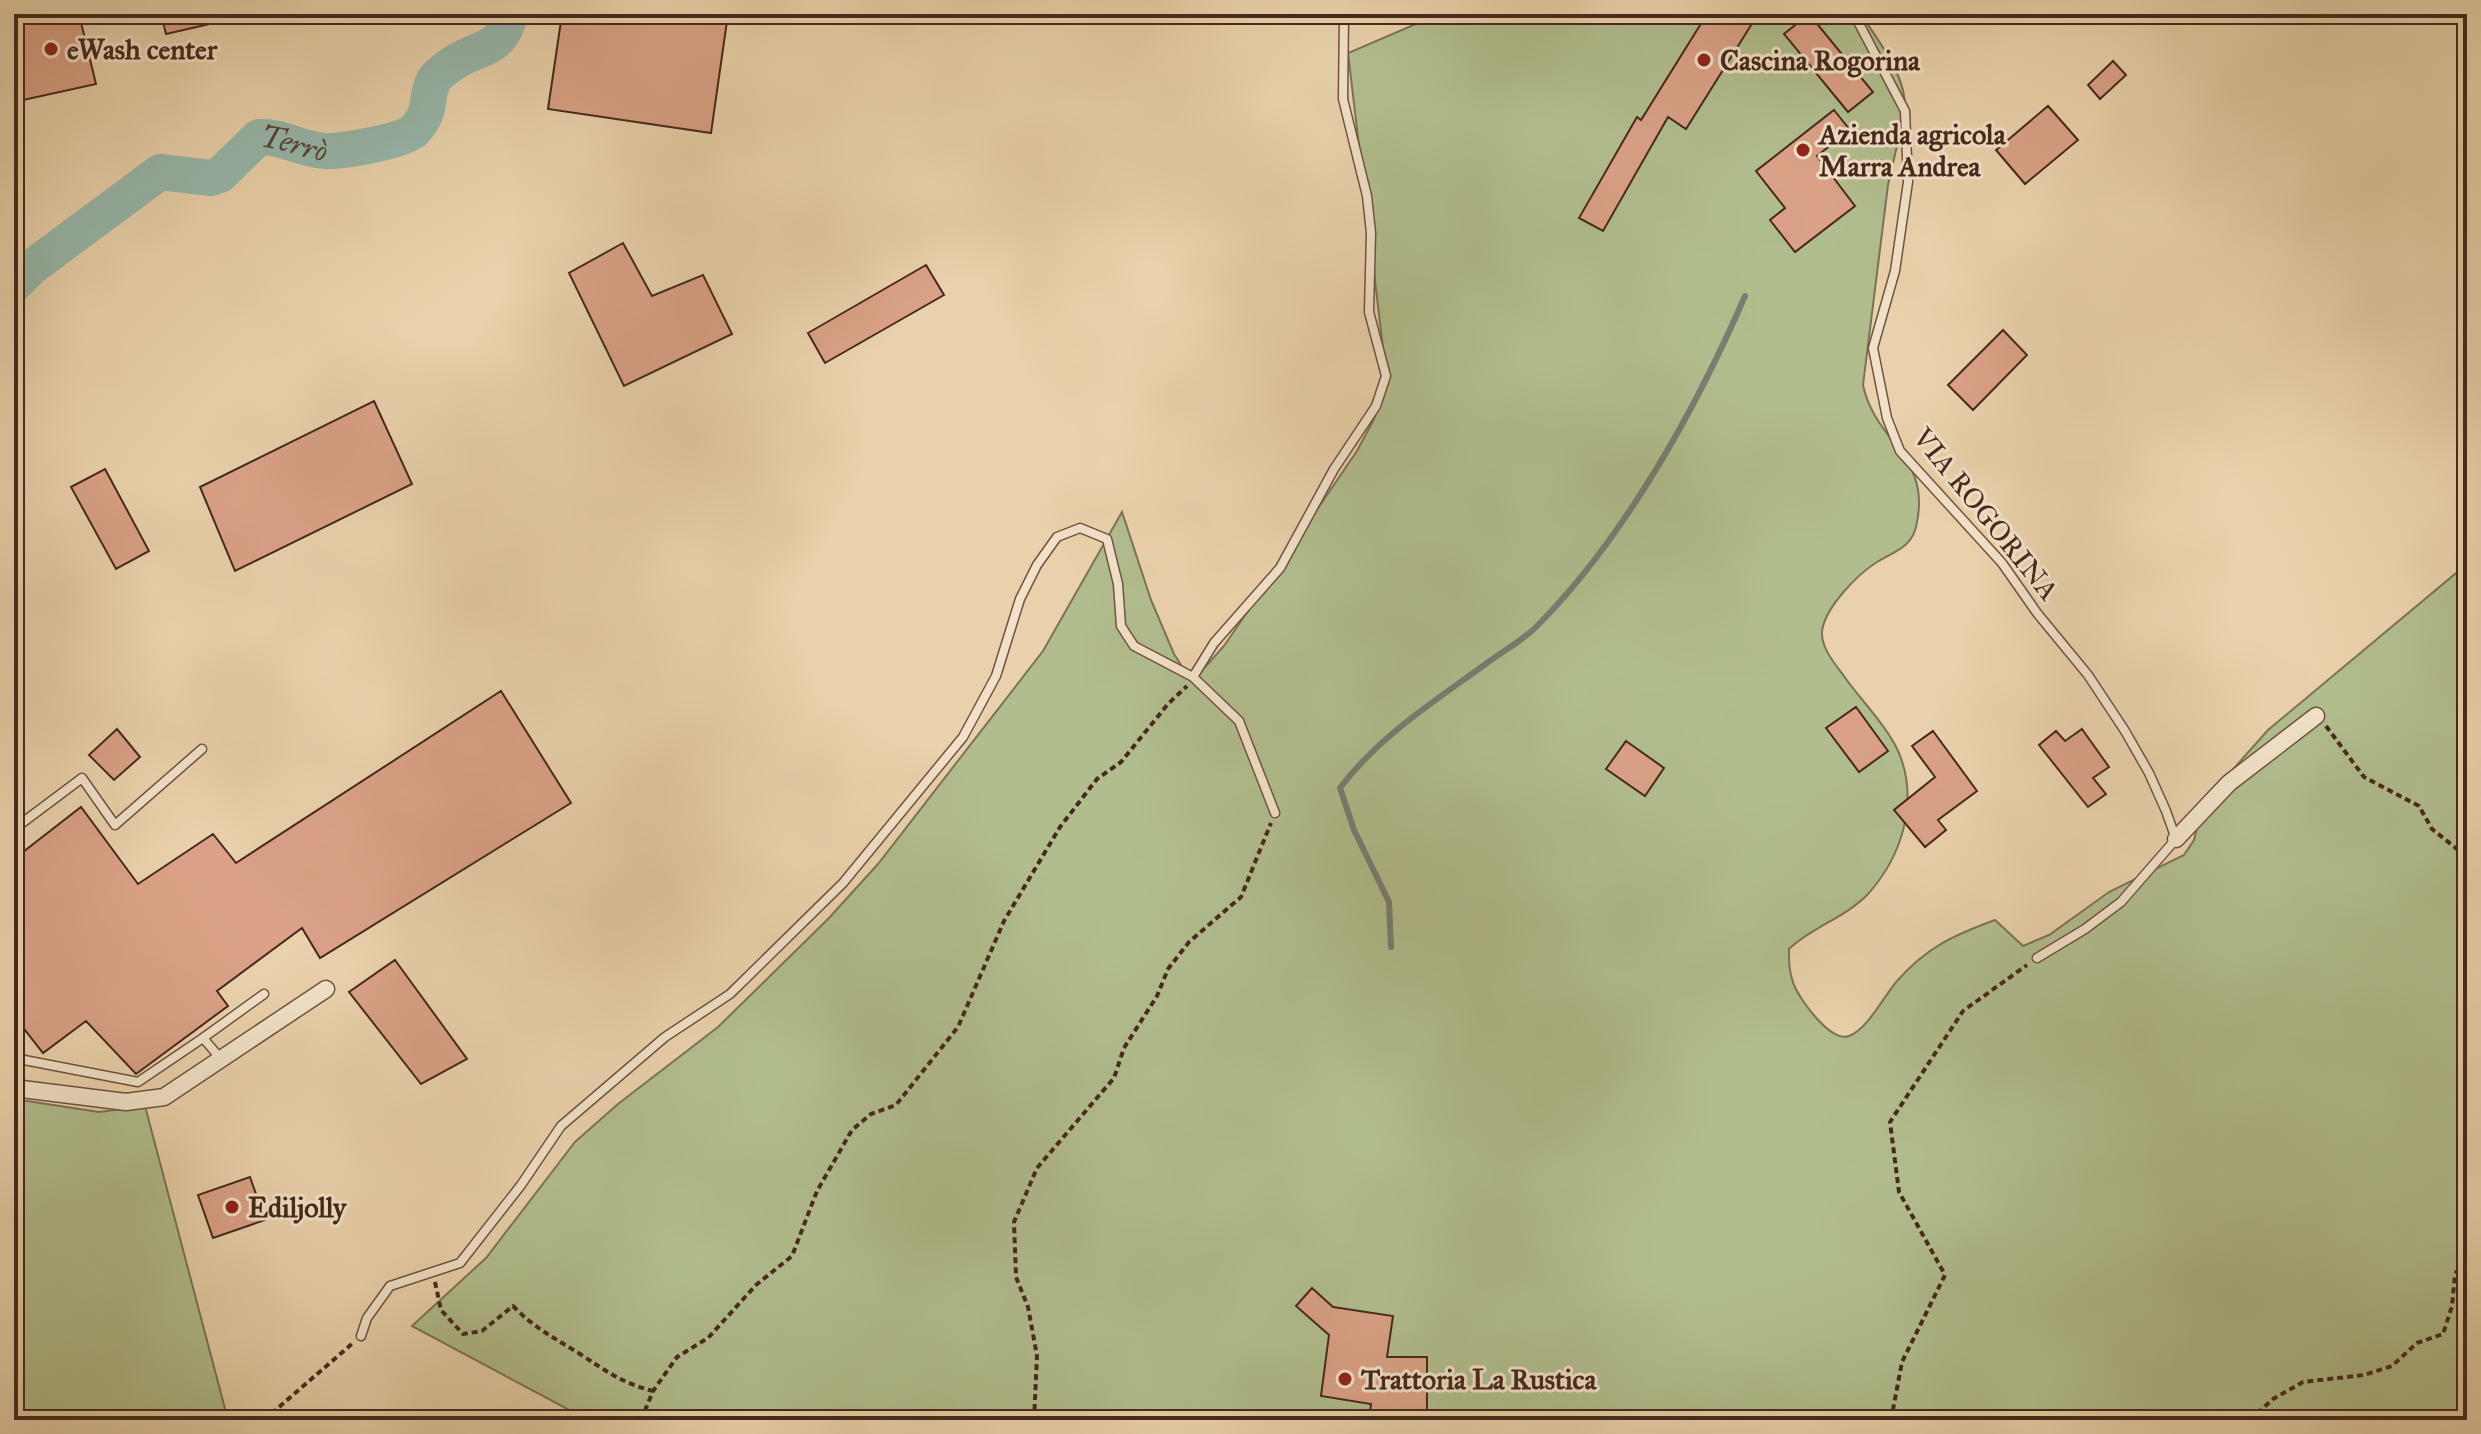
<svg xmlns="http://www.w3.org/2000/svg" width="2481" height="1434" viewBox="0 0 2481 1434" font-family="'IM FELL Great Primer',serif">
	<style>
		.green { fill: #b1bd8d; stroke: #7c7355; stroke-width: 2 }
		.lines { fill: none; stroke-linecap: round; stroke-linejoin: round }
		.stream { stroke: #777e72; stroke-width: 6 }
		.river { stroke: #97b7ab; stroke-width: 36 }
		.building { fill: #daa186; stroke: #46291d; stroke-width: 2 }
		.service-casing { stroke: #6f5340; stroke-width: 11 }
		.minor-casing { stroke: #6f5340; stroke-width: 19 }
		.path { stroke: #46291d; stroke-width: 4; stroke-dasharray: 6 4; stroke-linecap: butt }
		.service { stroke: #f1e1c8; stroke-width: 8 }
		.minor { stroke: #f1e1c8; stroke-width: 16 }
		.poi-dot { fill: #8f2418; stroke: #f1e1c8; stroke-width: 3 }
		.labels { text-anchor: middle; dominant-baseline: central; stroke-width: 6; stroke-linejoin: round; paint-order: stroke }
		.poi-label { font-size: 28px; font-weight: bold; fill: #46291d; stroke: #f1e1c8; text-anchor: start }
		.street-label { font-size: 28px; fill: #46291d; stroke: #f1e1c8 }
		.water-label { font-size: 30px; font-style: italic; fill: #564539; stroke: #f1e1c8 }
	</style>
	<rect width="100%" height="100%" fill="#e9d1ab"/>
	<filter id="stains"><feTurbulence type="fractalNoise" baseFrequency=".0025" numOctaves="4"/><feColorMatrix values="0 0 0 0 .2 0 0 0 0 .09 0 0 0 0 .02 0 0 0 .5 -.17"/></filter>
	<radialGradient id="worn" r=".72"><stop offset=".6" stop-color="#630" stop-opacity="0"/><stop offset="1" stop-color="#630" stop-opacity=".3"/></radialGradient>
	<!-- green -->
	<path class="green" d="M1439,14H1861C1879,43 1907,75 1905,111L1888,185L1863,385C1875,443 1933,456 1916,527C1911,548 1893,552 1877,562C1858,574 1824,608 1822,632C1821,649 1837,666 1846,679C1862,701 1889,729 1899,753C1919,802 1902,856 1868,894C1845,918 1812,927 1789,949C1789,962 1789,973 1794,985C1800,1000 1831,1043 1849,1036C1867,1030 1884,996 1897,981C1927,947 1954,935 1995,920L2023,946L2049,935L2109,892L2184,855L2194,840L2203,803L2268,730L2467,564V1420H588L412,1326L486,1258L575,1142L618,1104L718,1027L829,918L878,864L1043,651L1122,512L1151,600L1174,654L1183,668L1194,676L1199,674L1224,646L1357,451L1374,419L1383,390L1385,365L1348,53Z
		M14,1099L99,1112L145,1106L228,1420H14Z"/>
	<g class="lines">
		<!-- stream -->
		<path class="stream" d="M1391,947L1389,902L1354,830L1340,788C1379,736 1435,701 1487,663C1503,651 1522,641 1536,627C1624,539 1696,409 1745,296"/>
		<!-- river -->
		<path class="river" id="s1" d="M14,285L32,267L160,172L211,178L220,175L259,137C282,136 303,150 325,151C340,152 406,141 415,130C434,108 424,99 434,80C437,75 444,70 448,67C474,46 502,54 510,14"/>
	</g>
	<!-- building -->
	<path class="building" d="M14,14H79L96,84L14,102Z
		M161,14H226L227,20L166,34Z
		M562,14H728L711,133L548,109Z
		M1707,14H1758L1686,129L1668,117L1603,231L1579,218L1637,117L1641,120Z
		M1809,14L1873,92L1848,112L1784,34Z
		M2113,61L2126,75L2100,99L2088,85Z
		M2048,106L2078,140L2025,184L1996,150Z
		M1834,110L1850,130L1817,156L1855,206L1795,252L1770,220L1785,208L1756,171Z
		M623,243L652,296L703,275L732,334L624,386L569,273Z
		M926,265L944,295L825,363L808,333Z
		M2003,330L2027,355L1973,410L1948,385Z
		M374,401L412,484L235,571L200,487Z
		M105,469L149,551L116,569L71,487Z
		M501,691L571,803L320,958L302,928L217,991L228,1006L136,1074L86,1021L43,1053L14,1016V859L81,807L138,884L213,834L236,863Z
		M1856,707L1888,751L1859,772L1826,728Z
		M117,729L140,757L114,780L89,755Z
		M2082,729L2109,767L2093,778L2106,794L2088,807L2039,745L2056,731L2065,741Z
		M1933,731L1977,791L1938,820L1946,830L1925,847L1894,810L1935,777L1912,746Z
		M1626,741L1664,768L1645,796L1606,769Z
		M395,960L467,1059L421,1084L349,992Z
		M250,1177L265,1220L213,1238L198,1195Z
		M1312,1288L1333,1307L1393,1316L1387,1357H1427V1420H1369L1371,1404L1321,1396L1329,1335L1296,1306Z"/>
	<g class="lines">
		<!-- service casing -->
		<g class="service-casing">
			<path id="service" d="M1854,14L1905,111L1908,182L1895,271L1873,348L1887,418L1900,451L2002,563L2037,613L2088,675L2125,731L2149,773L2166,811L2176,839L2121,902L2085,929L2037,958
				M1193,677L1214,643L1280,568L1334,469L1376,406L1386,376L1369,312L1371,233L1367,196L1343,99L1344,14
				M14,829L82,778L115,825L202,749
				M203,1038L264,994
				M14,1053L19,1059L138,1082L203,1038L221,1059
				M361,1336L367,1318L390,1286L460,1263L521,1185L561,1126L665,1037L730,994L843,883L963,737L996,676L1020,599L1037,565L1057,537L1080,528L1107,539L1118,584L1121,626L1134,646L1193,677L1239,721L1275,813"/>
		</g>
		<!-- minor casing -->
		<g class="minor-casing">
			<path id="minor" d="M2176,839L2229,783L2316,716
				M14,1088L126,1102L164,1097L326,989"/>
		</g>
		<!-- path -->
		<path class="path" d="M2326,726L2364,777L2419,806L2432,829L2457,849L2467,867
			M435,1282L441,1310L463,1334L482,1331L513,1306C533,1327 556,1339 580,1354C606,1371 622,1383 653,1391
			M264,1420L353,1343
			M641,1420L653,1391L677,1357L708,1338L756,1285L792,1256L817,1191L852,1130L871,1114L896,1105L958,1027L1004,921L1060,827L1097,779L1121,762L1168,704L1187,686
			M1034,1420L1037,1356L1028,1307L1016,1277L1014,1222L1037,1168L1114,1078L1124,1048L1157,996L1168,969L1189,942L1241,897L1271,823
			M1891,1420L1902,1362L1945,1275L1899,1192L1890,1122L1963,1011L2027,965
			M2250,1420L2273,1399L2303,1382L2364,1375L2392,1366L2417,1343L2443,1334L2452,1306L2455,1274L2467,1259"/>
		<!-- service -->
		<use href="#service" class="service"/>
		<!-- minor -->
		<use href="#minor" class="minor"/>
	</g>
	<!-- markers -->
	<g class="poi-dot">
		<circle cx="51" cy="49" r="8"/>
		<circle cx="1704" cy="60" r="8"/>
		<circle cx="1803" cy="150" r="8"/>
		<circle cx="232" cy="1207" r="8"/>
		<circle cx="1345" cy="1379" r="8"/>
	</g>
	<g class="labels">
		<!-- poi labels -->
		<g class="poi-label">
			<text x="67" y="49">eWash center</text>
			<text x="1720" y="60">Cascina Rogorina</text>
			<text x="1819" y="134">Azienda agricola<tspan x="1819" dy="32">Marra Andrea</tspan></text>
			<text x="248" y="1207">Ediljolly</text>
			<text x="1361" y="1379">Trattoria La Rustica</text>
		</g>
		<!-- street labels -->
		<g class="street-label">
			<text transform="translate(1986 514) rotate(51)">VIA ROGORINA</text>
		</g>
		<!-- water labels -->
		<g class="water-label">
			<text stroke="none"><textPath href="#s1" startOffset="336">Terrò</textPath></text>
		</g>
	</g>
	<!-- margin -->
	<rect width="2481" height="1434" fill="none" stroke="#e9d1ab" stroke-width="48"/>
	<rect x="16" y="16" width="2449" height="1402" fill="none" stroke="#46291d" stroke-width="4"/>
	<rect x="24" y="24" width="2433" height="1386" fill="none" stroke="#46291d" stroke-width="2"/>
	<rect width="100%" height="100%" filter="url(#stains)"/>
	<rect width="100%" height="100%" fill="url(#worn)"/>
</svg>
